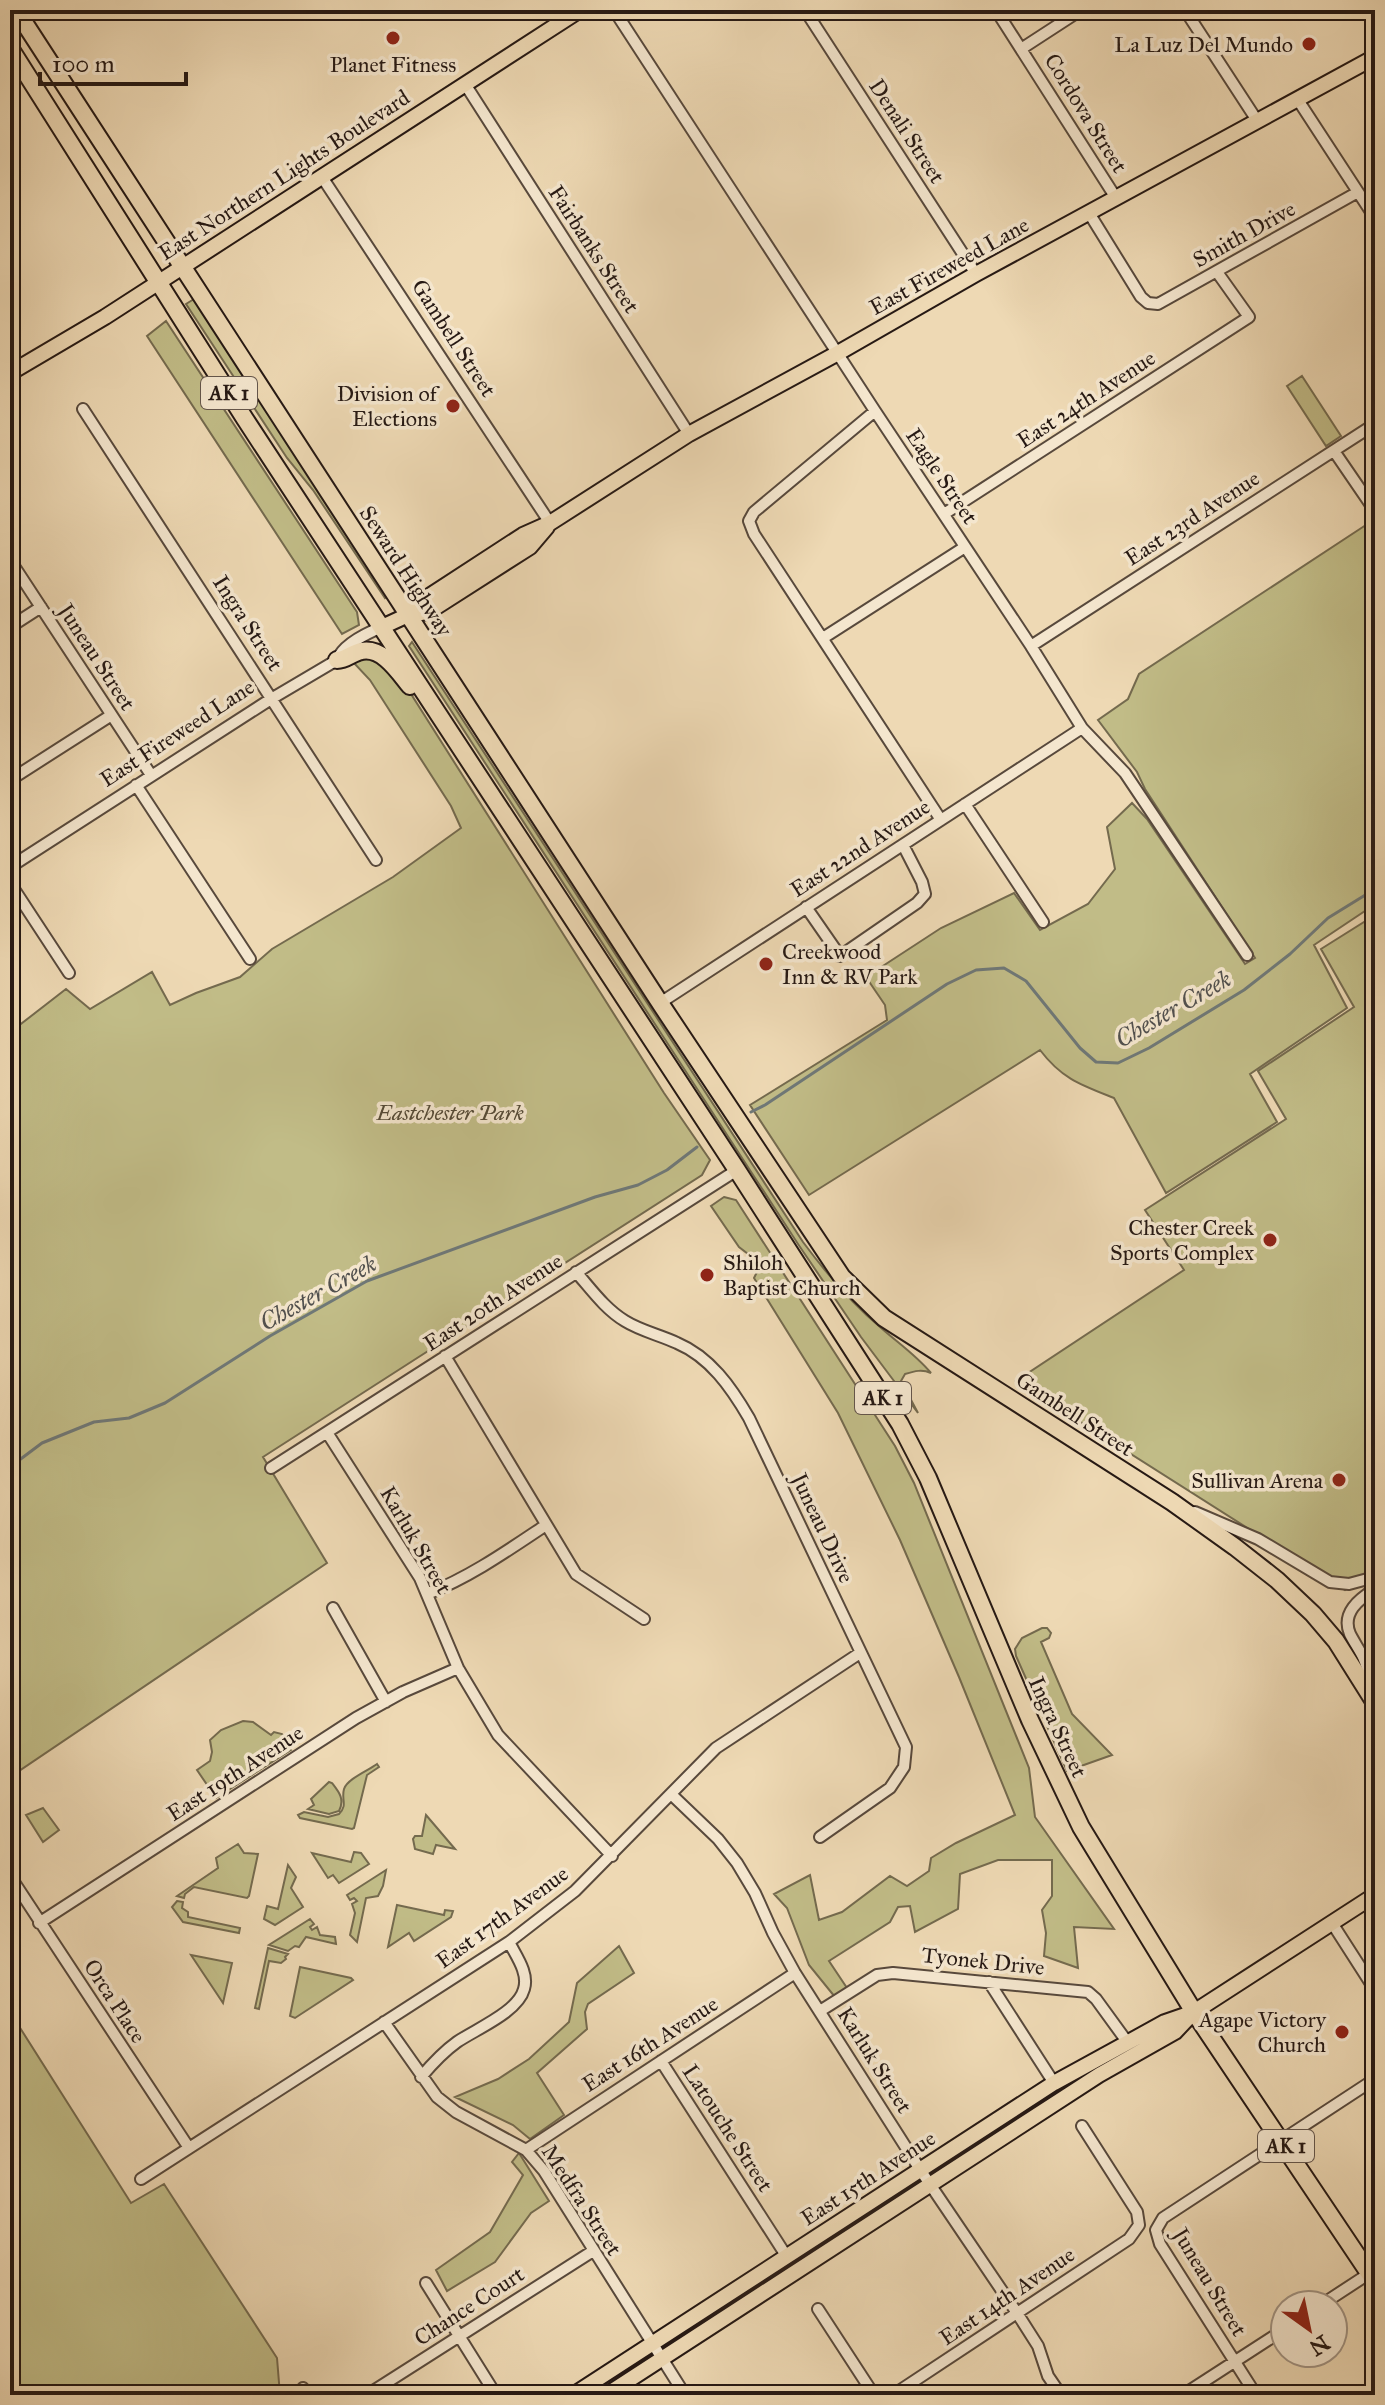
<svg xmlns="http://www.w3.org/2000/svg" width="1385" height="2405" viewBox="0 0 1385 2405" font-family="'IM FELL Great Primer',serif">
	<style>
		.green { fill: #c1bc87; stroke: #746a4e; stroke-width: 2 }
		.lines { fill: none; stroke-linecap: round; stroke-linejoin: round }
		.stream { stroke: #6f7877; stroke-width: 3 }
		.minor-casing { stroke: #58493c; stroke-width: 14 }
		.major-casing { stroke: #261914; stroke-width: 18 }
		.highway-casing { stroke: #261914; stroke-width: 20 }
		.minor { stroke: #f4e6ce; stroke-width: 10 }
		.major { stroke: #eed9b4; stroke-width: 14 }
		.highway { stroke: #eed9b4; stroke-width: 16 }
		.poi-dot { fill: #8f2418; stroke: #f4e6ce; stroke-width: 3 }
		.labels { text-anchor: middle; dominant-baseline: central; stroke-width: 7; stroke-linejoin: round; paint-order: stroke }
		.shield { fill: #f4e6ce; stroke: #64564c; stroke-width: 2 }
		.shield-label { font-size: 20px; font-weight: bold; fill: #261914 }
		.poi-label { font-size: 22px; fill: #261914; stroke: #f4e6ce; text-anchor: end }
		.street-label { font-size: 22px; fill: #261914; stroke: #f4e6ce }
		.park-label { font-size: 22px; font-style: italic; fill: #544a36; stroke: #f4e6ce }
		.water-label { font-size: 24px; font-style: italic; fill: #51504e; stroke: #f4e6ce }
	</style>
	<rect width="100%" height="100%" fill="#eed9b4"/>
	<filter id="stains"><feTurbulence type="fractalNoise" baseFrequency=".0025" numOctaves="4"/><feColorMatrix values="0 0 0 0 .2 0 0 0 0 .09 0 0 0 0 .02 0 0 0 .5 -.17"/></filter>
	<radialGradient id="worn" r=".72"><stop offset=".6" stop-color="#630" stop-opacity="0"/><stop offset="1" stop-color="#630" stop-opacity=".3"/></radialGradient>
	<!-- green -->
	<path class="green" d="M194,299L388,596L385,598L313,490L287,458L186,304Z
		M166,321L357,612L359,625L342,634L147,336Z
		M1302,376L1341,436L1326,446L1287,386Z
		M1375,519V909H1368L1314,945L1347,1008L1250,1074L1277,1122L1166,1193L1114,1098C1081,1085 1062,1079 1040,1050L809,1195L750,1105L887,1020L885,1005L866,977L941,928L1014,893L1040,930L1088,904L1115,869L1107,827L1132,803L1147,819L1245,964L1255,958L1145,789L1137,772L1098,720L1128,699L1139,674Z
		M412,642L803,1242C826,1273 850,1302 880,1327C898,1343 916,1355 931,1373C922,1369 915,1371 905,1374L901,1381L918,1413L861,1337L798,1244L409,646Z
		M372,656L404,683L664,1093L710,1160L702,1175L263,1457L327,1563L10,1777V1041L17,1027L66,989L90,1009L152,972L170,1005L196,993L240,977L272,949L393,877L461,828L451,806L370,680L353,662Z
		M1372,917H1375V1571L1345,1590L1016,1381L1184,1270L1145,1210L1286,1119L1258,1071L1354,1007L1321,949Z
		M724,1197L736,1200L895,1446L914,1483L1029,1768L1035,1817L1114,1929L1074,1927L1078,1968L1044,1956L1046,1933L1042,1910L1052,1896V1860H998L960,1874L958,1909L915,1932L910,1906L898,1907L890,1922L829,1961L847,1988L835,1997L809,1965L787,1908L774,1894L810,1875L819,1920L842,1912L890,1876L907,1886L929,1871L931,1858L956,1843L1015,1815L959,1677L900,1540L838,1413L754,1278L761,1264L739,1247L711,1206Z
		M1042,1628H1047L1051,1633L1049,1638L1041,1642L1072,1714L1112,1755L1067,1771L1016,1656L1015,1649L1022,1638Z
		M243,1721L253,1722L271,1735L274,1732L282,1734L291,1750L216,1798L197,1770L210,1761L212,1752L210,1740L221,1730Z
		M377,1764L379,1767L367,1775L354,1828L352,1829L300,1818L298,1815L304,1812L328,1817L339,1814C348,1805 341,1800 344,1789C347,1779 369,1770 377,1764Z
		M329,1782L332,1783C339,1792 345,1799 339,1811L329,1814L308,1809L314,1805L311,1799Z
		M43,1808L59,1830L43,1842L26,1815Z
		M426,1815L455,1849L436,1845L433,1854L415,1849L413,1839L415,1836H422Z
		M238,1844L244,1853L258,1854L249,1896L247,1898L194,1887L185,1894L184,1898L177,1896L218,1868L216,1858Z
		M354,1852L361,1853L369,1864L339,1883L333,1875L328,1878L312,1853L351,1862Z
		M288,1865L296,1877L291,1888L303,1907L275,1925L264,1919L267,1906L278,1909Z
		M386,1870L383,1886L378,1896L366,1898L357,1942L350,1935L355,1913L352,1904L357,1901L354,1898L350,1900L347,1895Z
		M177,1901L183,1902L182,1908L188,1912V1917L240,1928L239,1933L183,1922L172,1907Z
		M397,1905L444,1915L445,1910L453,1911L451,1917L414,1941L409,1933L388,1947Z
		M310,1919L314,1924L310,1927L312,1930L317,1927L320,1935L335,1937L336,1944L306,1937L299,1947L295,1946L288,1951L269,1945Z
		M619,1946L634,1973L588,2004L585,2012L587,2029L537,2073L564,2115L530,2139L513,2125L455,2097L498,2079L529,2059L569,2022L577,1983Z
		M268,1948L288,1954L285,1957L286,1959L281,1963L269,1961L259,2009L255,2008Z
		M191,1955L232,1963L223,2003Z
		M300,1967L351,1978L353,1980L295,2018L290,2016Z
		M10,2012L131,2203L164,2184L277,2358L280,2395H10Z
		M519,2153L549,2201L531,2213L495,2262L447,2291L436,2270L490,2232L523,2175L512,2162Z"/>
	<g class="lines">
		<!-- stream -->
		<path class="stream" d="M751,1112L765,1105L947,984L976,970L1004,968L1026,981L1080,1048L1096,1062L1118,1063L1149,1048L1244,990L1290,954L1328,918L1375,889
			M10,1467L42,1443L94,1422L129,1418L165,1403L270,1336L367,1281L595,1197L638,1185L667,1170L697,1147"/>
		<!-- minor casing -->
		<g class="minor-casing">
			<path id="minor" d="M614,10L875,411L1031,646L1082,728L1125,773L1247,955
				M805,10L976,274
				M996,10L1116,198
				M1185,10L1258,122
				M1021,49L1081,10
				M465,84L689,434
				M1298,100L1375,218
				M322,177L550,523
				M1089,213L1141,297L1148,303L1158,304L1358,192
				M83,409L376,860
				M875,411L754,512L749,521L754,534L941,820
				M1334,451L1373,508
				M944,514L1249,317L1217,272
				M10,560L151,775
				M10,627L41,607
				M823,638L965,547
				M1031,646L1375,424
				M10,780L110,716
				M136,785L250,959
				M965,804L1043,922
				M10,867L271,699L337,660C343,645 367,633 382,627
				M10,883L69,973
				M806,907L840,956L917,903L925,894L922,882L903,845
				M660,1003L1082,728
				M576,1272C591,1289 605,1309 625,1321C641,1331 660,1335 677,1343C710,1357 731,1387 749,1418L906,1747L904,1767L890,1788L820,1837
				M445,1356L576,1574L644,1619
				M328,1434L420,1578L458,1668L498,1735L612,1856
				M271,1468L737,1170
				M1195,1512L1258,1539L1330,1582L1349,1584L1375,1577
				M427,1594C470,1577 507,1551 546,1525
				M333,1608L386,1702
				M1374,1694C1371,1682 1368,1668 1363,1657C1359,1649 1354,1642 1350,1634C1341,1613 1359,1599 1375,1589
				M672,1795L718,1839L737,1863L755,1893L773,1933L795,1973L921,2171L1017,2313L1038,2346L1048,2376L1061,2395
				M10,1876L189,2148
				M39,1923L356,1718L403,1692L458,1668
				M1332,1923L1375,1990
				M989,1982L1054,2083
				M820,2011L877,1975L893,1973L1088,1992L1096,1999L1128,2043
				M384,2022L437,2097L456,2112L526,2150L544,2171L685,2395
				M661,2061L787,2257
				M421,2077C432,2064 443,2052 457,2042C476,2029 518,2012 524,1989C529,1973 516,1956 509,1942
				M526,2150L795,1973
				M141,2179L509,1942L575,1891L716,1748L860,1653
				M426,2283L496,2395
				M1321,2305L1373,2271
				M818,2309L874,2395
				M303,2388L308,2395
				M367,2395L593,2251
				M893,2395L1129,2239L1139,2225L1137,2212L1082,2126
				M1183,2395L1285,2329
				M1256,2395L1160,2244L1156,2230L1163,2218L1375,2079"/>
		</g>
		<!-- major casing -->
		<g class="major-casing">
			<path id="major" d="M10,373L105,317L580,10
				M408,615L420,602L523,535L550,523L689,434L838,353L976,274L1375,57
				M382,627L408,615L427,612L433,609L530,547L547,527
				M573,2395L1054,2083L1165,2022L1194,2012L1375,1895
				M606,2395L1099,2075L1175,2032L1191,2015"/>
		</g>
		<!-- highway casing -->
		<g class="highway-casing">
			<path id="highway" d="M16,10L660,1003L842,1277L884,1318L1172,1502L1235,1547L1277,1580L1313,1614L1336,1641L1375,1703
				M10,48L245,419L737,1170L900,1424L928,1478L1030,1720L1081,1827L1194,2012L1375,2282
				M337,660C347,660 353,652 362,651C383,647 399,673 410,686"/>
		</g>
		<!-- minor -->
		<use href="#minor" class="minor"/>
		<!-- major -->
		<use href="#major" class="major"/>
		<!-- highway -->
		<use href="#highway" class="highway"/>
	</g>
	<!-- markers -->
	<g class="poi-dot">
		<circle cx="393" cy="38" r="8"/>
		<circle cx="1309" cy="44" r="8"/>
		<circle cx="453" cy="406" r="8"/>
		<circle cx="766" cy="964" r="8"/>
		<circle cx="1270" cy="1240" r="8"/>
		<circle cx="707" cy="1275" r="8"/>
		<circle cx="1339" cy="1480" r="8"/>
		<circle cx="1342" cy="2032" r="8"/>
	</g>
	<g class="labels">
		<!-- shield labels -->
		<g class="shield">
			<rect x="201" y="377" width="56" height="32" rx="6"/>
			<rect x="855" y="1382" width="56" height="32" rx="6"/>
			<rect x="1258" y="2130" width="56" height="32" rx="6"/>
		</g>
		<g class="shield-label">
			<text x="229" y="393">AK 1</text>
			<text x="883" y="1398">AK 1</text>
			<text x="1286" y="2146">AK 1</text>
		</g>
		<!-- poi labels -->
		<g class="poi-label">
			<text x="1293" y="44">La Luz Del Mundo</text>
			<text x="393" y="64" text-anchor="middle">Planet Fitness</text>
			<text x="437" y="393">Division of<tspan x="437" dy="25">Elections</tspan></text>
			<text x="782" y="951" text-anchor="start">Creekwood<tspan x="782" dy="25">Inn &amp; RV Park</tspan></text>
			<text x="1254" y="1227">Chester Creek<tspan x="1254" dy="25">Sports Complex</tspan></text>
			<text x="723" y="1262" text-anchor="start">Shiloh<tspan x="723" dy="25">Baptist Church</tspan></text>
			<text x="1323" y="1480">Sullivan Arena</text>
			<text x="1326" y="2019">Agape Victory<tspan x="1326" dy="25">Church</tspan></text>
		</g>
		<!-- street labels -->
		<g class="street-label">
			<text transform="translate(1086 113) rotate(58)">Cordova Street</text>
			<text transform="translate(907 131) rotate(57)">Denali Street</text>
			<text transform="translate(284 175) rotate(-33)">East Northern Lights Boulevard</text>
			<text transform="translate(1244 234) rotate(-29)">Smith Drive</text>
			<text transform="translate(594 249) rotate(57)">Fairbanks Street</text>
			<text transform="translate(949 266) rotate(-29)">East Fireweed Lane</text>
			<text transform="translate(454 338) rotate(57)">Gambell Street</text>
			<text transform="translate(1086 399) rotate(-33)">East 24th Avenue</text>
			<text transform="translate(942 476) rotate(56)">Eagle Street</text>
			<text transform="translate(1192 518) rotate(-33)">East 23rd Avenue</text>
			<text transform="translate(406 571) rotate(57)">Seward Highway</text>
			<text transform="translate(248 623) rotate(57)">Ingra Street</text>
			<text transform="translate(97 657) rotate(57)">Juneau Street</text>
			<text transform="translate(177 733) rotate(-33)">East Fireweed Lane</text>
			<text transform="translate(860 848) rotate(-33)">East 22nd Avenue</text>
			<text transform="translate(493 1302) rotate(-33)">East 20th Avenue</text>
			<text transform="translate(1075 1414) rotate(33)">Gambell Street</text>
			<text transform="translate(823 1528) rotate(65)">Juneau Drive</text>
			<text transform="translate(416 1540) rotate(60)">Karluk Street</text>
			<text transform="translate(1058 1727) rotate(65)">Ingra Street</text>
			<text transform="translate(235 1773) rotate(-33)">East 19th Avenue</text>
			<text transform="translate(502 1917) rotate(-36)">East 17th Avenue</text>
			<text transform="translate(983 1961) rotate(6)">Tyonek Drive</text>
			<text transform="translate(115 2001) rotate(57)">Orca Place</text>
			<text transform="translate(650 2044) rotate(-33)">East 16th Avenue</text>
			<text transform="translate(875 2060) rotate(58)">Karluk Street</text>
			<text transform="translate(728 2128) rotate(57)">Latouche Street</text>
			<text transform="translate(868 2178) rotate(-33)">East 15th Avenue</text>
			<text transform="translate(582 2200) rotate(57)">Medfra Street</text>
			<text transform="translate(1210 2282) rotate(59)">Juneau Street</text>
			<text transform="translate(1007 2296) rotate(-34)">East 14th Avenue</text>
			<text transform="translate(469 2306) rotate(-33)">Chance Court</text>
		</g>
		<!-- park labels -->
		<g class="park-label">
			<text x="450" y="1112">Eastchester Park</text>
		</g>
		<!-- water labels -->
		<g class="water-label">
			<text transform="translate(1173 1009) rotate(-30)">Chester Creek</text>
			<text transform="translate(318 1293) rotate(-29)">Chester Creek</text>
		</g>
	</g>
	<!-- margin -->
	<rect width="1385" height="2405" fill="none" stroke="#eed9b4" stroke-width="40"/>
	<rect x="12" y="12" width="1361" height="2381" fill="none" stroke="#261914" stroke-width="4"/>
	<rect x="20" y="20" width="1345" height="2365" fill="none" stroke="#261914" stroke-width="2"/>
	<!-- north arrow -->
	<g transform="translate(1309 2329) rotate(147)"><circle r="38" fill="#f4e6ce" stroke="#a29484" stroke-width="2"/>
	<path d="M0-6L14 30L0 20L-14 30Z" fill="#8f2418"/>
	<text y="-12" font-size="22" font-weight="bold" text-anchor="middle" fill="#261914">N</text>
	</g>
	<!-- scale -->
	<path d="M40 72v12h146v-12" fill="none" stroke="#261914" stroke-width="4"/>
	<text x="52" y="72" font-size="24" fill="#261914" stroke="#f4e6ce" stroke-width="6" paint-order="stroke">100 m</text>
	<rect width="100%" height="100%" filter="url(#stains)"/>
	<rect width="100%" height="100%" fill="url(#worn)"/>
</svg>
